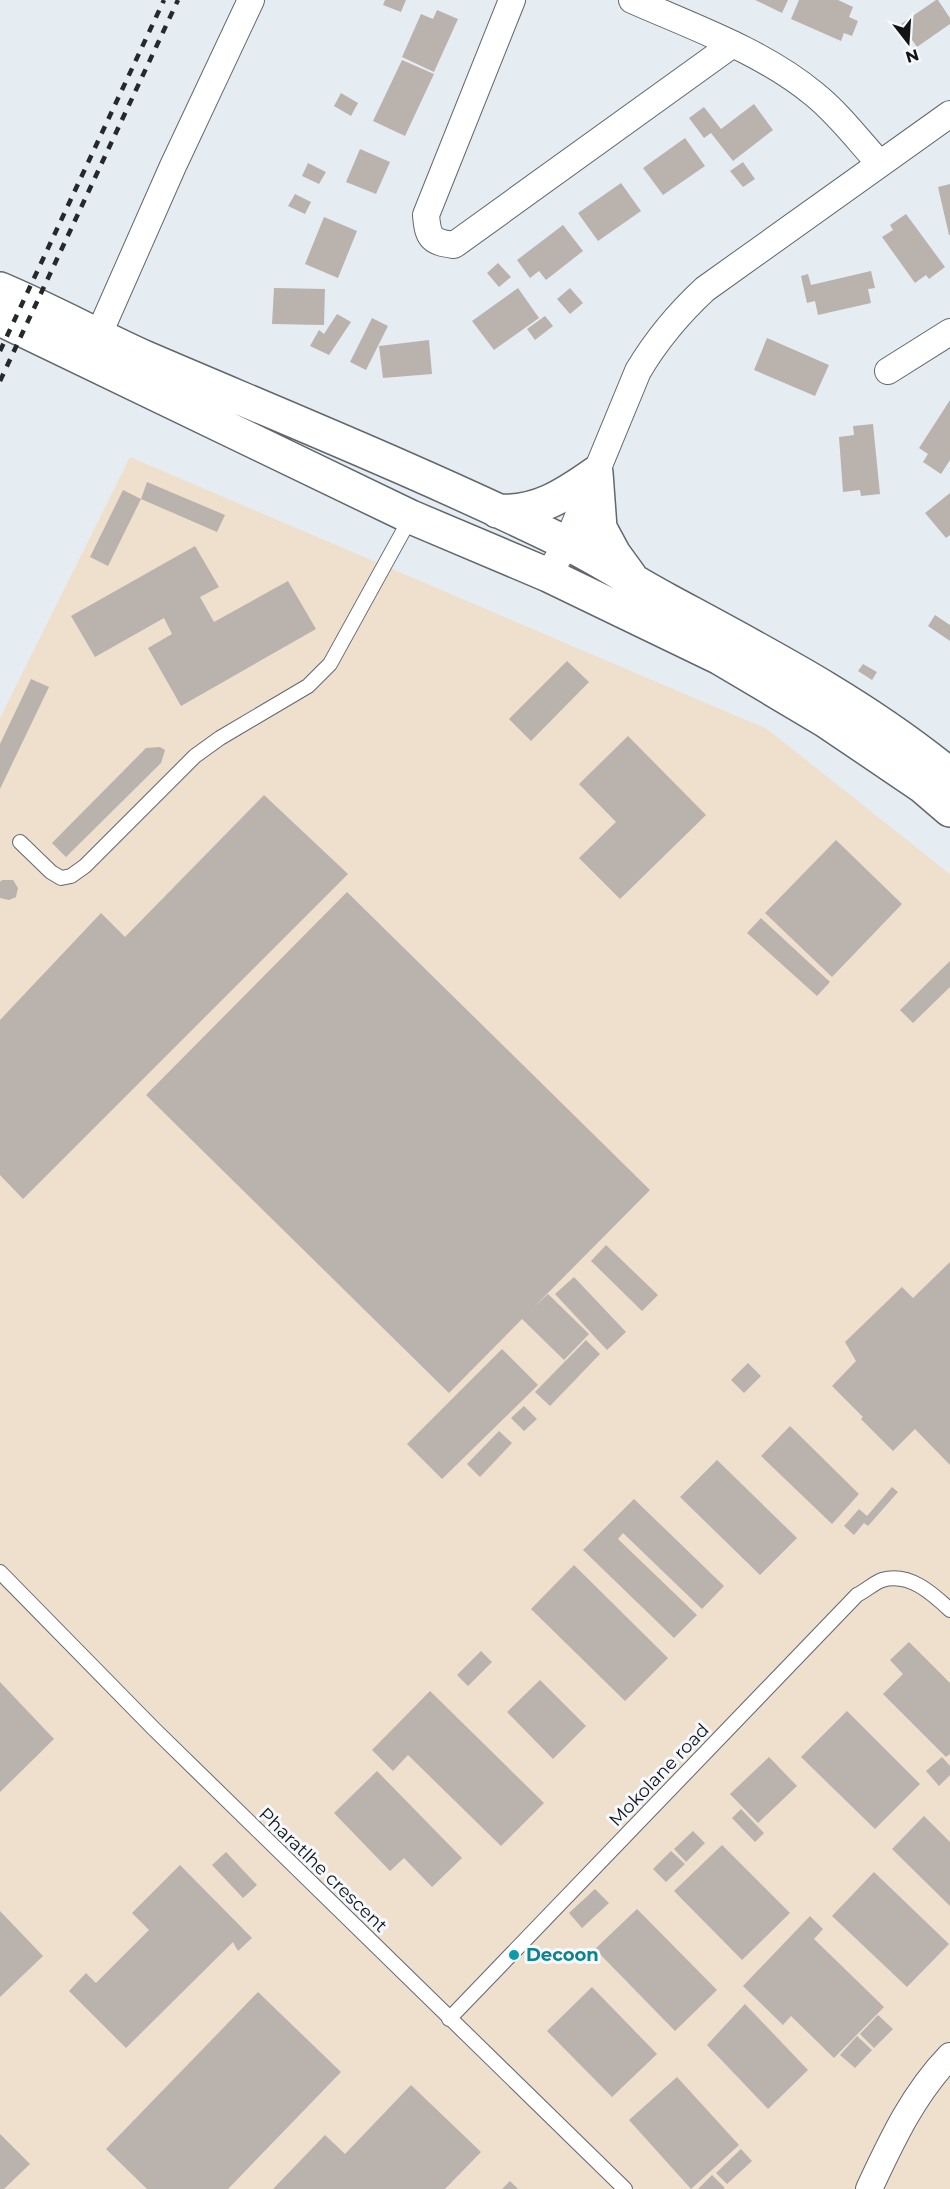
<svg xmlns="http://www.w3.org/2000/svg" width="950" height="2189" viewBox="0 0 950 2189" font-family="Montserrat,sans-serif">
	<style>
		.industrial { fill: #efdfcd }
		.building { fill: #bab2ad }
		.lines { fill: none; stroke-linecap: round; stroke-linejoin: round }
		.lane-casing { stroke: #61676d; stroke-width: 16 }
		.street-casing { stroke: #61676d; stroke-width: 28 }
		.secondary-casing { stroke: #61676d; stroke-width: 36 }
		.lane { stroke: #fff; stroke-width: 14 }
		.street { stroke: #fff; stroke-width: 26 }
		.secondary { stroke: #fff; stroke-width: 33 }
		.rail { stroke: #26292b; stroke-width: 4.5; stroke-dasharray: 8 8; stroke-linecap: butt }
		.culture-dot { fill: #0f9aa8; stroke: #f5f9fe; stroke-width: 2 }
		.labels { text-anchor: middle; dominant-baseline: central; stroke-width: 6; stroke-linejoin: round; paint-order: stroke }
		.street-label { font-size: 18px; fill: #111315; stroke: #f5f9fe }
		.culture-label { font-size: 18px; font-weight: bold; fill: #0d838f; stroke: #f5f9fe; text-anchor: start }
	</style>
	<rect width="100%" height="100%" fill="#e5edf3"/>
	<!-- industrial -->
	<path class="industrial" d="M130,457L767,729L950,874V2189H0V718Z"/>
	<!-- building -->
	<path class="building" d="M385,0H406L401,12L383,5Z
		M755,0H788L782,13Z
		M799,0H838L853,7L849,17L858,21L852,36L844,33L841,41L791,19Z
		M936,0H938L950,18V24L917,47L901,24Z
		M437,10L458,19L434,72L402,57L421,14L433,19Z
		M402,60L434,74L405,136L373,121Z
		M341,93L358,103L351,116L334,106Z
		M754,104L773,130L733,161L711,133L704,138L689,118L704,107L721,129Z
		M685,138L705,166L663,195L643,168Z
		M360,149L390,162L376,194L346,182Z
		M743,162L755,179L743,187L730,171Z
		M308,163L326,172L319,184L302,176Z
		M621,183L641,211L598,241L578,213Z
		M950,184V235H949L938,187Z
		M295,194L311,202L305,214L288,206Z
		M906,214L945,267L929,279L926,275L915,283L882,237L893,230L890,225Z
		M324,217L357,231L338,278L305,264Z
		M563,225L583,251L546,280L539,271L530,278L517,260Z
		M498,263L511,277L499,287L487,273Z
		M871,271L875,288L868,289L871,303L818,315L815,301L807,303L801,276L808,274L811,285Z
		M274,288L325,289L324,325L272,324Z
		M518,288L539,318L494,350L472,321Z
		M570,288L583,303L570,314L557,299Z
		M337,314L351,322L329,355L310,346L319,330L324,334Z
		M545,316L553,326L535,340L527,329Z
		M372,318L388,326L366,370L350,362Z
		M767,338L829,365L815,396L754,370Z
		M429,340L432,374L383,378L379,346Z
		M950,400V460L941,474L923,462L928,454L919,448Z
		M873,424L880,494L861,496L860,490L843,492L839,437L854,435L853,426Z
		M147,482L225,515L217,532L141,499Z
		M123,490L141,499L108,566L90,557Z
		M950,493V535L946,538L925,513Z
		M195,546L219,587L200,597L214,622L288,581L316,629L181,706L148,648L172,634L164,618L95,657L71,616Z
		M935,615L950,625V641L928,626Z
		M567,661L589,682L531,741L509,719Z
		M863,664L877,672L872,680L858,671Z
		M31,679L49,687L0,789V744Z
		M628,736L706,815L620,899L579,858L616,822L579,784Z
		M160,747L165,750L161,763L66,857L52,843L146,748Z
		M264,795L348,874L23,1199L0,1175V1020L101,913L125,937Z
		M836,840L902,904L832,977L765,913Z
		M2,880H13L18,888L16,897L9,900L0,898V882Z
		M347,892L650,1190L534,1307L548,1294L589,1334L564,1360L522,1319L449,1393L146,1095Z
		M761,918L830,982L817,996L747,933Z
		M950,961V987L913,1023L900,1010Z
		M606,1245L658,1295L642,1311L591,1261Z
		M950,1262V1465L915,1429L893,1451L861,1419L863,1417L832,1386L856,1361L845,1342L902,1287L913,1298Z
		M574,1277L626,1332L607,1350L555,1294Z
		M586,1340L600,1354L550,1406L535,1392Z
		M502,1349L538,1385L442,1479L407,1444Z
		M748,1363L761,1376L744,1393L731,1380Z
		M524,1406L537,1419L524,1431L511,1418Z
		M790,1426L859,1494L832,1524L761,1456Z
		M499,1431L512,1443L480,1477L467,1464Z
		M717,1460L797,1538L760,1575L680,1497Z
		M892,1487L898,1492L868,1526L864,1523L854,1535L844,1526L859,1509L867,1516Z
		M634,1499L724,1586L702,1609L623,1533L618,1539L697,1615L674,1638L583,1550Z
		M574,1565L668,1658L625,1701L531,1609Z
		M909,1642L950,1683V1754L946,1757L883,1694L903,1674L890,1660Z
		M481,1651L492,1662L468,1686L457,1675Z
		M540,1680L586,1726L553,1759L507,1712Z
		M0,1682L54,1739L0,1792Z
		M430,1691L544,1803L501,1846L408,1755L393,1771L372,1750Z
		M847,1711L920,1784L875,1829L801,1757Z
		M769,1757L797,1786L758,1823L730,1794Z
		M942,1757L950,1766V1775L939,1786L926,1771Z
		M377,1771L462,1858L432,1887L404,1858L390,1871L334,1813Z
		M741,1809L764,1833L755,1842L732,1818Z
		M924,1816L950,1842V1906L892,1849Z
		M693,1831L705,1843L686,1862L674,1849Z
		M722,1845L790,1913L742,1960L674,1891Z
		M671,1851L685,1864L666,1882L653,1869Z
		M226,1852L257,1885L243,1898L212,1865Z
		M180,1865L252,1938L238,1951L233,1942L126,2048L69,1991L86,1973L96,1983L149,1930L132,1913Z
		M874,1872L949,1944L907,1987L832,1916Z
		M595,1889L609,1903L582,1928L569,1913Z
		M637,1909L717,1990L675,2031L595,1949Z
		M0,1911L43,1956L0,1997Z
		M810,1916L823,1929L814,1939L884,2007L834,2058L791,2016L783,2025L743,1986Z
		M592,1987L657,2054L612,2097L547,2031Z
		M258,1992L341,2072L228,2189H147L106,2149Z
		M745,2004L808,2070L768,2109L707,2045Z
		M878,2015L893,2029L874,2048L860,2034Z
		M857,2036L872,2050L855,2068L840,2055Z
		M677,2077L739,2145L691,2189L629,2120Z
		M411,2085L481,2152L445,2189H273L325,2135L345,2154Z
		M0,2134L30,2164L4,2189H0Z
		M741,2149L752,2161L727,2184L716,2173Z
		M712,2175L725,2188L723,2189H698Z
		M510,2181L518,2189H502Z"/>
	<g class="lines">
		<!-- lane casing -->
		<g class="lane-casing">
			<path id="lane" d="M20,842L51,872L61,878L71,876L85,866L195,756L220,738L308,686L330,664L411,517
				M0,1572L154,1729L625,2189
				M449,2019L857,1595C865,1591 874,1583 882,1580C909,1572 932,1593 950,1610"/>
		</g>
		<!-- street casing -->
		<g class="street-casing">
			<path id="street" d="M512,0L426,215C428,238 431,242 454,245L733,44
				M632,0C693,27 762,51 814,94C839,114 859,141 880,164
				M98,336L173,166L251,0
				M888,371L950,332
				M548,575L567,543L638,371C657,339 678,314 705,289L950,114
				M869,2189C891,2142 913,2094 950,2056"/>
		</g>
		<!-- secondary casing -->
		<g class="secondary-casing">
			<path id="secondary" d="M0,289C50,310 97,336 146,358C286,418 427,475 564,542C599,559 633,582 667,600C765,653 864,704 950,775
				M0,319L411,517L548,575L720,658L826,721L922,786L950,810
				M596,473L600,528L614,554L630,576
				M497,511C536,514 565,495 596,473"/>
		</g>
		<!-- lane -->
		<use href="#lane" class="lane"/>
		<!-- street -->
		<use href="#street" class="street"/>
		<!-- secondary -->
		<use href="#secondary" class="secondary"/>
		<!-- rail -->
		<path class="rail" d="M0,351L164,0
			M0,381L178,0"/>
	</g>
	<!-- markers -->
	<circle class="culture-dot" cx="514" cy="1955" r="6"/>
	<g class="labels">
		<!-- street labels -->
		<g class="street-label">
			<text transform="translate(659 1775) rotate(-46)">Mokolane road</text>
			<text transform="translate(323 1870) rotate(44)">Pharatlhe crescent</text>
		</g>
		<!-- culture labels -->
		<g class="culture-label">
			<text x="526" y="1955">Decoon</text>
		</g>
	</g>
	<!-- north arrow -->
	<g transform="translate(908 42) rotate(163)" stroke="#f5f9fe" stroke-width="4.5" paint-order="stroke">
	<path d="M0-4.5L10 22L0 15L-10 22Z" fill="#111315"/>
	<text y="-9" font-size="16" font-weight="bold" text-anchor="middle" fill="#111315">N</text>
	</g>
</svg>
